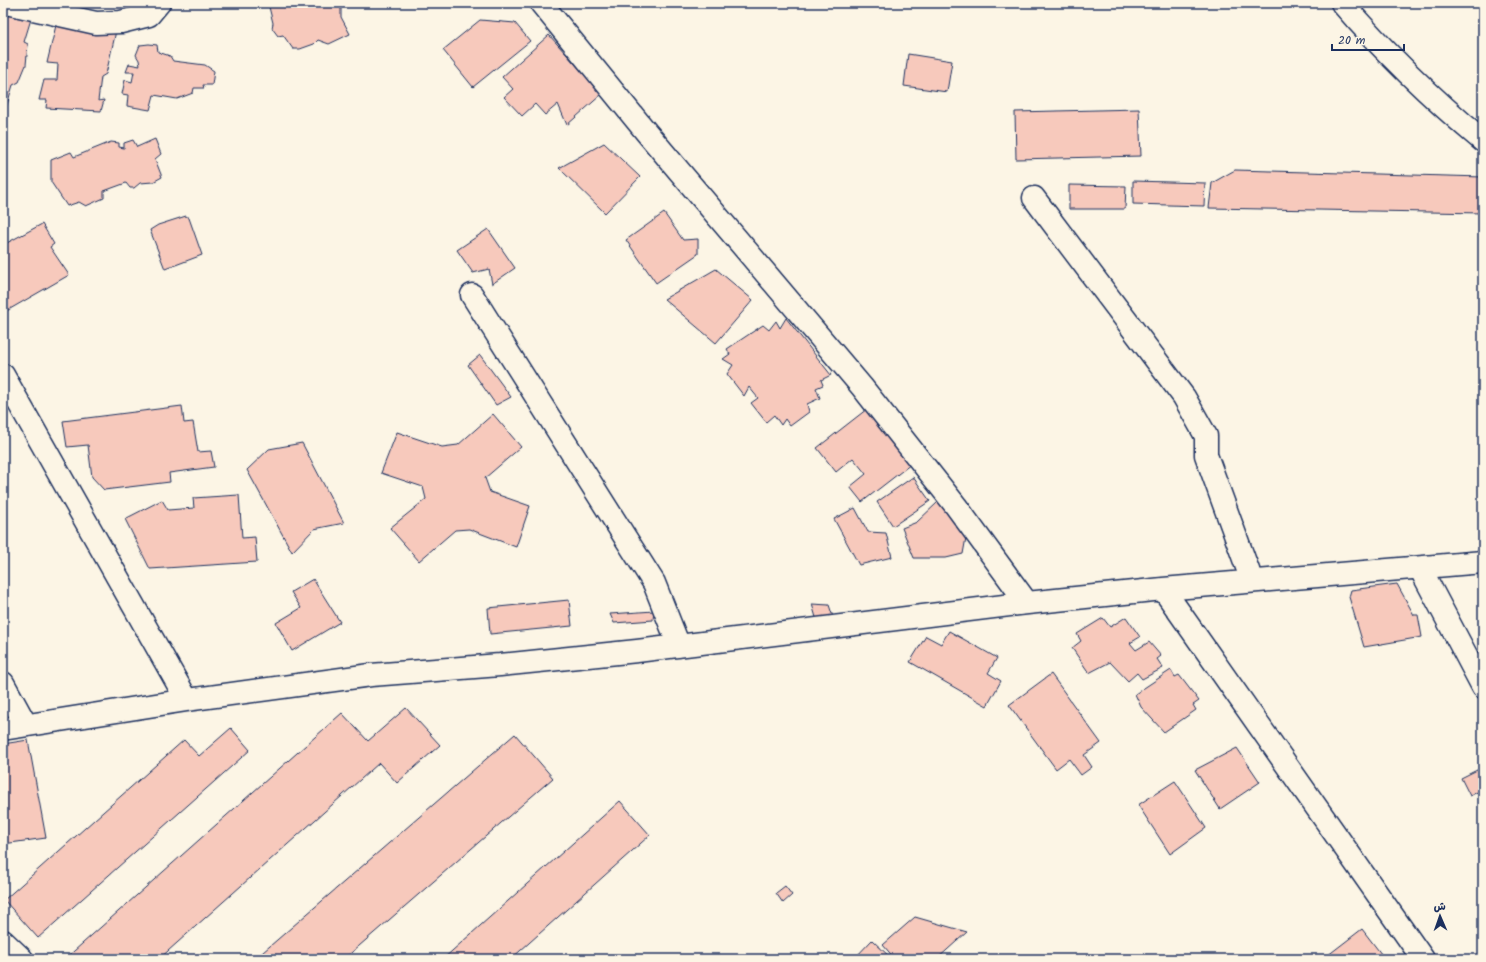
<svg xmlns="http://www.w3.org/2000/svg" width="1486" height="962" viewBox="0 0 1486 962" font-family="Kalam,'Playpen Sans Arabic',sans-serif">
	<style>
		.building { fill: #f7c9bc; stroke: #1b2f5e }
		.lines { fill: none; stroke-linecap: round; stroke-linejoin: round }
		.minor-casing { stroke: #1b2f5e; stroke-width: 25 }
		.minor { stroke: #fcf5e5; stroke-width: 22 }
	</style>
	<rect width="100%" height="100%" fill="#fcf5e5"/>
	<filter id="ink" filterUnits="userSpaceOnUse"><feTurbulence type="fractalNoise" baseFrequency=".025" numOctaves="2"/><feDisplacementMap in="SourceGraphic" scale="8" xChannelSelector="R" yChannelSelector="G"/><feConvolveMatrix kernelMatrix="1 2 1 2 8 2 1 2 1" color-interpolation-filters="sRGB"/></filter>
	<g filter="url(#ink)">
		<!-- building -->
		<path class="building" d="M268,3H341V17L350,34L329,44L318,40L314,44L300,49H293L283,35L278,36L272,28L273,23Z
			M3,12L31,19L24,42L28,44L26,65L19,82L13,85L6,108L3,107Z
			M480,20L515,23L530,41L473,87L443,50Z
			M57,21L116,31L106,74L101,77L98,101L104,100L101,111L46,108L47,100H39L44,80H57L58,64L47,63Z
			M549,35L602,94L567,125L558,104L545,115L535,104L522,116L504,97L513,89L502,77Z
			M149,44L157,45L158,52L170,56L173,61L205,65L214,71L212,85H203L204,88H194L193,93L177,99L154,95L150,110L127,106L128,95L122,94L125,80L132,82L134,72H126L129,64L140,66L139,60L136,55L140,45Z
			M908,54L952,61L947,92L904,86Z
			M1139,109L1141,156L1016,159L1015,112Z
			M155,139L161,154L155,159L162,177L153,182L140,183L134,188H130L126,183L104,191V198L86,206L79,202L67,206L51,182V160L71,152L74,157L111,142L119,143V147L124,148V143L133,140L137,147Z
			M604,143L640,177L605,213L559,168Z
			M1235,170L1483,177V213L1209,208L1212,183Z
			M1133,181L1205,183L1204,206L1133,204Z
			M1069,185L1126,186L1125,209H1069Z
			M664,213L683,240L698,239V254L656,283L626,240Z
			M186,216L189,218L202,255L165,269L150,230L158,225Z
			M42,224L54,244L50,247L69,275L3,313V245Z
			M488,229L515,268L492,284L489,269L473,273L457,250Z
			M716,269L753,300L716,343L664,299Z
			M786,318L831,375L821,380L823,385L816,388L820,398L807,404L809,412L790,426L785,419L781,425L774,415L766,422L751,403L758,398L749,387L744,396L727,374L733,365L723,359L730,354L727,349L763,325L769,330L776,321L780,328Z
			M480,355L511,397L496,405L468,365Z
			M182,406L184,423L193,422L198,452L211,451L214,467L169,473L170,482L104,490L92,477L88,445L67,447L63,421Z
			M867,409L911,464L862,502L850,487L866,474L853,458L836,472L817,448Z
			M493,414L521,447L485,478L490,492L530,506L516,547L469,529L455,530L419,561L390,528L426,499L423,487L381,473L397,432L442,447L458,445Z
			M302,443L344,523L314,529L292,552L247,470L269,449Z
			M913,477L930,501L893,526L877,502Z
			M239,495L242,538L255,537L257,562L150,569L125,519L162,500L168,510L194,508L193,498Z
			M938,502L967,532L963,554L946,558H914L902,528L917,522Z
			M855,508L868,532L886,533L892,557L859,565L834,519Z
			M313,579L340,622L292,651L276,623L301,608L291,592Z
			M1397,584L1414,615H1418L1422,637L1364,647L1349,597L1351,590Z
			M569,600L572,626L490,634L488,608Z
			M812,604L829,605L833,617L817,621Z
			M654,611L653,620L614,623L610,614Z
			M1126,617L1140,637L1130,643L1136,650L1149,642L1161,656L1157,659L1163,668L1142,679L1137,673L1128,681L1110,662L1089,673L1072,648L1081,641L1077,634L1103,618L1110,627Z
			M949,631L997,658L988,673L1001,681L987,706L910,662L926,636L941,644Z
			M1171,670L1175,677L1179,675L1199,701L1193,705L1196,710L1164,732L1141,707L1135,694Z
			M1051,674L1101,743L1084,755L1092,767L1081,775L1069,759L1056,769L1009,705Z
			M406,708L440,745L397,783L379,763L159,959H65L342,713L368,741Z
			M231,728L250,750L38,938L4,900L184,740L199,756Z
			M515,734L553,778L344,959H255Z
			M28,740L46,838L3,844V744Z
			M1237,748L1260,782L1220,809L1195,770Z
			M1483,767V789L1470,796L1461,778Z
			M1175,781L1206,828L1170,854L1138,805Z
			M620,801L650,835L511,959H443Z
			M785,886L792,895L783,903L776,893Z
			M915,917L967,932L937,959H895L883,945Z
			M1362,929L1385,959H1323Z
			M872,940L892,959H854Z"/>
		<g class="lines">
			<!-- minor casing -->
			<g class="minor-casing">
				<path id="minor" d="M6,3L96,23L121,22L149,15L159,3
					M541,3L647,133L862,387L956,506L1027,603
					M1342,3C1385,53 1433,99 1483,141
					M1034,198L1184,397L1206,436V455L1252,581
					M472,295L654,583L679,646
					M3,375L187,700
					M1420,568L1483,687
					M1163,589L1423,959
					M3,683L26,725
					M3,729L187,700L371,675L500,665L637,651L1027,603L1163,589L1483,562
					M3,941L22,959"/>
			</g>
			<!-- minor -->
			<use href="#minor" class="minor"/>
		</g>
	</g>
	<!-- margin -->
	<rect width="1486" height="962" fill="none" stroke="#fcf5e5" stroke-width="16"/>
	<rect x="8" y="8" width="1470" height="946" fill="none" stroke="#1b2f5e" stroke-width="1.5" filter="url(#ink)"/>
	<!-- north arrow -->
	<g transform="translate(1440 916) rotate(358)" stroke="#fcf5e5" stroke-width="3" paint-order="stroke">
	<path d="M0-3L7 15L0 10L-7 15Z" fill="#1b2f5e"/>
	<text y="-6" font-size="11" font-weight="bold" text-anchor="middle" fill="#1b2f5e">ش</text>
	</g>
	<!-- scale -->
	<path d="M1332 44v6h72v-6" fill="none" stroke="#1b2f5e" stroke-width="2"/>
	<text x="1338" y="44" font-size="12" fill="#1b2f5e" stroke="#fcf5e5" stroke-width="3" paint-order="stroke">20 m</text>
</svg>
